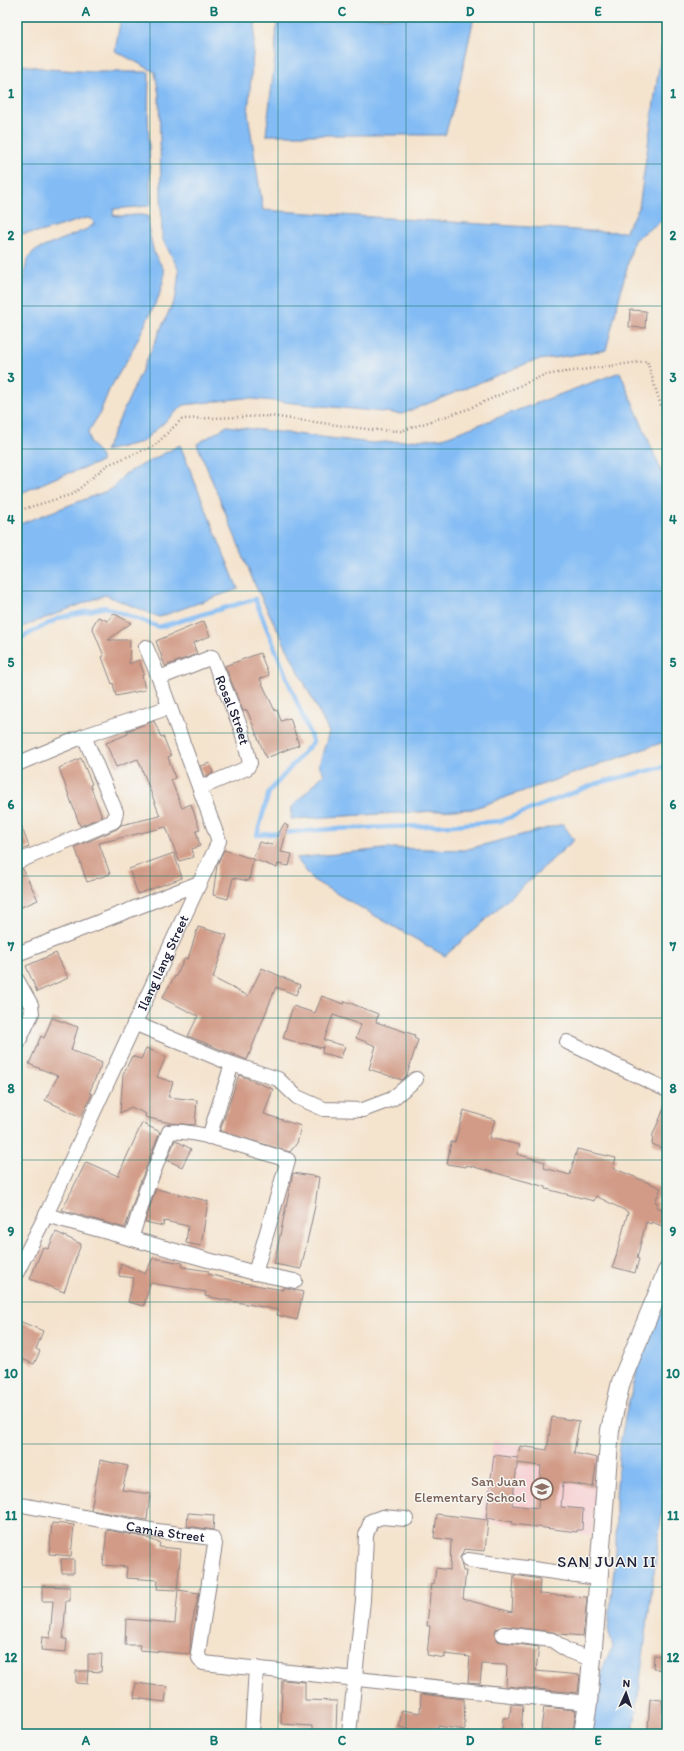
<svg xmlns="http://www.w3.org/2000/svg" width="684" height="1751" viewBox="0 0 684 1751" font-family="Itim,sans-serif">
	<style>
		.built { fill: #f7cfd1 }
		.water { fill: #83bcf4; stroke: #526f98 }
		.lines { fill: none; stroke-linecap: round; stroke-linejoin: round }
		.stream { stroke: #83bcf4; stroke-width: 4.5 }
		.building { fill: #d29b87 }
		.minor-casing { stroke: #8b8284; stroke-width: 16 }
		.tertiary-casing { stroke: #8b8284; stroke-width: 20 }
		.path { stroke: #8b8284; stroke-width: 2.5; stroke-dasharray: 1 3; stroke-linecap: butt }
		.minor { stroke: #fff; stroke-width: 14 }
		.tertiary { stroke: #fff; stroke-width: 18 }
		.grid { fill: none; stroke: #0f766e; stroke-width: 1; stroke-opacity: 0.55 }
		.labels { text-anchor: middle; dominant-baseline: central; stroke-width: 3; stroke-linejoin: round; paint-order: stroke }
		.street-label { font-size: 14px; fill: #22223b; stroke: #f6f6f2 }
		.education-label { font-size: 14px; fill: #785e54; stroke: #f6f6f2; text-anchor: end }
		.quarter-label { font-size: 16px; letter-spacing: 1px; fill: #22223b; stroke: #f6f6f2 }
		.neatline { fill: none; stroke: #0f766e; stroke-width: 1.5 }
		.grid-label { font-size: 13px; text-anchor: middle; font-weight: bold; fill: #0f766e }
	</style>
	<rect width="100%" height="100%" fill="#f6f6f2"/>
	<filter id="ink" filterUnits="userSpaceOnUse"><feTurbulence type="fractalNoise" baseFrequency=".025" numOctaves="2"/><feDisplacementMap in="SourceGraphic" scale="8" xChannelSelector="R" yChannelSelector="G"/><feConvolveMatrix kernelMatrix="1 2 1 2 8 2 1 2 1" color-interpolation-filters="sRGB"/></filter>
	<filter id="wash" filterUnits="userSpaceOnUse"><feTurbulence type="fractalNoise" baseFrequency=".012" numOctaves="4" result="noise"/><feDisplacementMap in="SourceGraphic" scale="16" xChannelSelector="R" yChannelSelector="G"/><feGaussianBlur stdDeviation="0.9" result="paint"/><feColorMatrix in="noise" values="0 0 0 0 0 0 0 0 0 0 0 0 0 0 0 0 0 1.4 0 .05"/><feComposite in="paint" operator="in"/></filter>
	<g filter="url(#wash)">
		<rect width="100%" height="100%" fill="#f4e3cd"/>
		<!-- built -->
		<path class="built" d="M493,1441L600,1457L592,1535L482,1521Z"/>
		<!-- water -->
		<path class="water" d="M121,17H256L248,114L263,210L591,231L625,232L639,208L662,46L667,88V217L634,240L606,350L533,361L402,414L244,398L184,405L142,442L105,451L176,296L179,270L162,238L159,95L155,72L115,51Z
			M277,17H474L457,95L445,135H266L275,57Z
			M17,64L48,69L94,72H149L148,117L151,204L148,206L114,209L113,215C124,218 136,213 148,216L149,231L154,253L164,270V278L159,296L130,355L109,390L99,415L88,432L90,442L101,457V462L55,478L17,495V314L27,260L34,251L87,229L94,224L92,219L86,218L40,232L17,234Z
			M620,372L667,485V741L472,809L291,819L292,807L324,774L319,765L329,732L255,585L197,444L227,426L372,443L443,438Z
			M180,445L238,589L159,617L105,595L17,629V525L112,489L125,474Z
			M563,824L574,840L445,956L313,880L296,858L394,848L464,850Z
			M667,1296V1473L633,1734H590C595,1706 597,1671 613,1647L608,1629L616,1549V1497L620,1444L627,1408L635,1380L641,1342Z"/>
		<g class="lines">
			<!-- stream -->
			<path class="stream" d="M17,640L59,618L105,607L159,627L255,599L313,742L269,792L257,835L332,829L453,825L501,821L598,783L667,766"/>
		</g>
		<g id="blocks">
			<!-- building -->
			<path class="building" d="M630,310L646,311L645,328L629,327Z
				M113,613L131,623L108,640H130L129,664L139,660L144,674L142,675L145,690L116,696L113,683L112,684L102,657L104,656L92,627L98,617L108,621Z
				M204,621L210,636L193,643L197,654L165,666L156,641Z
				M260,653L269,675L260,679L275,711L277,710L281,721L290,718L299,745L266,758L247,710L243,711L225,666Z
				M154,721L161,737L163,736L171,756L168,757L175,778L171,780L182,808L191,804L200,830L196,831L200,846L192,849L194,857L179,861L166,827L99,843L110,874L87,882L75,847L117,829L121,825L160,816L138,759L116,767L106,743L128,734L127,731Z
				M81,758L92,784L90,785L102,817L80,826L59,768Z
				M210,763L213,773L204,777L200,766Z
				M17,817H18L29,847L17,852Z
				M284,824L288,826L281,852L292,854L289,866L278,864L277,868L253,859L249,881L233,878L228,899L213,895L217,865L224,850L253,859L259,842L272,845Z
				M174,853L182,878L138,894L129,869Z
				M23,869L38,900L17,909V870Z
				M198,927L227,935L213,978L248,996L262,968L300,985L296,995L276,987L247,1060L188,1036L198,1016L162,998L175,976H176L185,958L188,959Z
				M56,953L68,978L37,992L26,966Z
				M322,996L344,1004L345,1001L378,1014L376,1022L415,1035L414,1038L418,1040L407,1075L402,1080L369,1069L376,1046L356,1038L361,1025L333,1015L324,1040L345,1046L341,1058L322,1053L323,1046L322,1048L303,1043L302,1044L283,1038L293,1006L315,1013Z
				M52,1018L78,1027L71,1050L102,1063L89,1093L92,1094L81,1117L45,1100L58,1076L29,1064L41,1036L44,1038Z
				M146,1048L166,1057L157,1077L173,1082L168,1097L197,1100L195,1125L170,1123L145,1117L146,1114L131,1107L120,1113L123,1075L132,1056L141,1059Z
				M239,1075L273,1089L264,1114L301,1126L297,1143L290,1152L220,1131Z
				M667,1102V1150L652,1144L653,1134Z
				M464,1110L495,1120L489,1138L520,1145L517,1154L545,1162L544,1168L570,1175L577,1149L616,1158L613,1168L661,1188L655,1202L658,1203L656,1207L667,1211V1228L652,1222L651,1224L646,1222L637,1258L639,1259L635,1273L613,1267L628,1212L596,1196L594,1201L546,1189V1187L467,1165L466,1167L447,1164L451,1142H455Z
				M142,1123L160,1132L139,1185L125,1228L62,1210L86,1162L118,1176Z
				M175,1140L191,1149L182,1167L167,1160Z
				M293,1173L319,1177L315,1206L301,1269L274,1264Z
				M156,1189L208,1201L201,1246L186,1243L188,1226L164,1221L163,1226L145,1222Z
				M56,1232L81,1244L64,1292L30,1279L43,1247L48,1249Z
				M153,1258L183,1263L182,1267L209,1271L208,1274L244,1283L283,1290V1287L303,1292L297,1320L277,1315L278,1310L205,1296L206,1292L150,1283L144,1306L128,1302L134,1278L119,1276L121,1263L145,1274Z
				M17,1320L43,1331L36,1349L40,1351L34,1364L17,1357Z
				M552,1417L579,1421L574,1453L597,1458L593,1487L563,1482L561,1507L583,1509L582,1530H577V1532L512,1524L513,1522L486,1518L494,1455L518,1458L512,1505L538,1508L541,1466L517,1463L520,1446L547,1450Z
				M100,1460L128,1466L122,1490L150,1494L147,1520L91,1510Z
				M188,1513L214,1515L213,1530L187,1526Z
				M437,1514L488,1520L485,1551L464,1549L460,1558L463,1571H466L463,1599L512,1612L514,1575L540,1579L539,1594L587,1597L583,1636L559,1634L553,1632L504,1626L496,1629L495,1633L498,1641L502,1642L539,1647L536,1671L580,1675L578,1693L506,1686L507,1667L505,1665L482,1664L480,1683L468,1682L470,1657L445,1654V1658L427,1655L430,1626H427L431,1584H434L436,1568L450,1570L451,1540L434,1538Z
				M52,1523L74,1525L71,1556L49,1554Z
				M107,1530L144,1537L160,1543L159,1547L181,1549L177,1590L157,1589L158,1580L126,1578L127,1567L103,1565Z
				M61,1559H74V1573H62Z
				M42,1586L70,1587V1601H66L63,1639H67L66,1652L41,1650L42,1637L50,1638L53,1601H42Z
				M178,1590L199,1593L191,1627L190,1654L139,1650L140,1645H125L126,1619L175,1623Z
				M88,1654H102L101,1672L88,1671Z
				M654,1655L667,1657V1670L653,1669Z
				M76,1671H88L87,1684L76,1683Z
				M282,1680L305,1682V1700L337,1701L336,1733L312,1732V1726L281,1724Z
				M136,1683L167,1687L165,1702L134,1698Z
				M421,1694L464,1699L465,1730L437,1726V1731H418L399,1727L402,1710L420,1713Z
				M650,1699L662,1700L663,1714L660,1731L648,1729Z
				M511,1704L523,1705L521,1734H502L503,1718H510Z
				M544,1707L576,1710L573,1732L558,1734L541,1729Z"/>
		</g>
	</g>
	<g filter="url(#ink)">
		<use href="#blocks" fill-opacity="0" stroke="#8b8284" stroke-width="1"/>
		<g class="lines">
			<!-- minor casing -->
			<g class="minor-casing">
				<g id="minor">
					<path id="s1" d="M159,678L212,657L241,728L250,763L247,768L200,788"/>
					<path d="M17,764L84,736L170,707"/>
					<path d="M17,862L114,821L116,812L84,736"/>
					<path d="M17,954L199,883"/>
					<path d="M17,980L31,1005L32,1013L17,1045"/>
					<path d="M134,1023L232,1064L278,1079L297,1097L324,1109L363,1110L392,1099L416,1079"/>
					<path d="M567,1042L667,1090"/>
					<path d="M209,1137L232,1064"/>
					<path d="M46,1215L255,1273L295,1281"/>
					<path d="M131,1239L146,1191L169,1132C194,1128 261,1152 288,1160L255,1273"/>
					<path id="s2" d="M17,1272L46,1215L219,841L159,678L146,647"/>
					<path id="s3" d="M17,1504L157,1531L212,1538L215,1544L198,1653L199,1658L203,1663L588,1703"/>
					<path d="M468,1560L598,1578"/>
					<path d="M503,1634L552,1640L568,1651L592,1659"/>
					<path d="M252,1734L256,1668"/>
					<path d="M349,1734L363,1600L366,1535L371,1521L382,1517L406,1519"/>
				</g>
			</g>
			<!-- tertiary casing -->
			<g class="tertiary-casing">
				<path id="tertiary" d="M583,1734L588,1703L595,1624L610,1430L621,1382L667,1271"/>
			</g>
			<!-- path -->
			<path class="path" d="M17,511L73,494L107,465L154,446L182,419L270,416L374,430L401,431L468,409L544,375L647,361L662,409H667"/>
			<!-- minor -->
			<use href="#minor" class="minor"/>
			<!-- tertiary -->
			<use href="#tertiary" class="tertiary"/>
		</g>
	</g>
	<!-- grid -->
	<path class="grid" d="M150,17V1734M278,17V1734M406,17V1734M534,17V1734M17,164H667M17,306H667M17,449H667M17,591H667M17,733H667M17,876H667M17,1018H667M17,1160H667M17,1302H667M17,1444H667M17,1587H667"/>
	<!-- icons -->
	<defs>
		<g id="school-ring" transform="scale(1.15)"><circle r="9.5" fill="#f6f6f2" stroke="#8d6e63" stroke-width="1.5"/><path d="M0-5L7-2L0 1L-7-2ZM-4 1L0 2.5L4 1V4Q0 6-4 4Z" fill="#8d6e63"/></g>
	</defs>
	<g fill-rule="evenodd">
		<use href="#school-ring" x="542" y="1489"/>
	</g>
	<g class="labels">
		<!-- street labels -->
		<g class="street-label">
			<text stroke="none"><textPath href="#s1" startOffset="114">Rosal Street</textPath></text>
			<text stroke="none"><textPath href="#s2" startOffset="342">Ilang Ilang Street</textPath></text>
			<text stroke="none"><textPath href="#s3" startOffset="151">Camia Street</textPath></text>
		</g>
		<!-- education labels -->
		<g class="education-label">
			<text x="526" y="1481">San Juan<tspan x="526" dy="16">Elementary School</tspan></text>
		</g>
		<!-- quarter labels -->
		<g class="quarter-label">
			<text x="607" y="1561">SAN JUAN II</text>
		</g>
	</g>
	<!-- margin -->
	<rect width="684" height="1751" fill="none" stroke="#f6f6f2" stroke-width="44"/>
	<!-- north arrow -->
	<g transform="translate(626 1693) rotate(3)" stroke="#f6f6f2" stroke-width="3" paint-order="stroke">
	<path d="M0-3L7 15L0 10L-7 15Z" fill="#22223b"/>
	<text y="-6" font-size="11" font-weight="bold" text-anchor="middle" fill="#22223b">N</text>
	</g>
	<rect x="22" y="22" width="640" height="1707" class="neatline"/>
	<g class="grid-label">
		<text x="86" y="16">A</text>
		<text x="214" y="16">B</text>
		<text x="342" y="16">C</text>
		<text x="470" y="16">D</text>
		<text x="598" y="16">E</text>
		<text x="11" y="98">1</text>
		<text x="673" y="98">1</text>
		<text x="11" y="240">2</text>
		<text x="673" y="240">2</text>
		<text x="11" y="382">3</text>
		<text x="673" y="382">3</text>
		<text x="11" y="524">4</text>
		<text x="673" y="524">4</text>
		<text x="11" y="667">5</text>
		<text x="673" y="667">5</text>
		<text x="11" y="809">6</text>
		<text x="673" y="809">6</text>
		<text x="11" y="951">7</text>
		<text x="673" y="951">7</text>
		<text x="11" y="1093">8</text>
		<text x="673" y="1093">8</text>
		<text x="11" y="1236">9</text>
		<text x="673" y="1236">9</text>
		<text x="11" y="1378">10</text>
		<text x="673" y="1378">10</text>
		<text x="11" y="1520">11</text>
		<text x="673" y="1520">11</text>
		<text x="11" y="1662">12</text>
		<text x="673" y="1662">12</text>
		<text x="86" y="1745">A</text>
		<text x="214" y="1745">B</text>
		<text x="342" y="1745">C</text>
		<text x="470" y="1745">D</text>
		<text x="598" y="1745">E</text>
	</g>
</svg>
